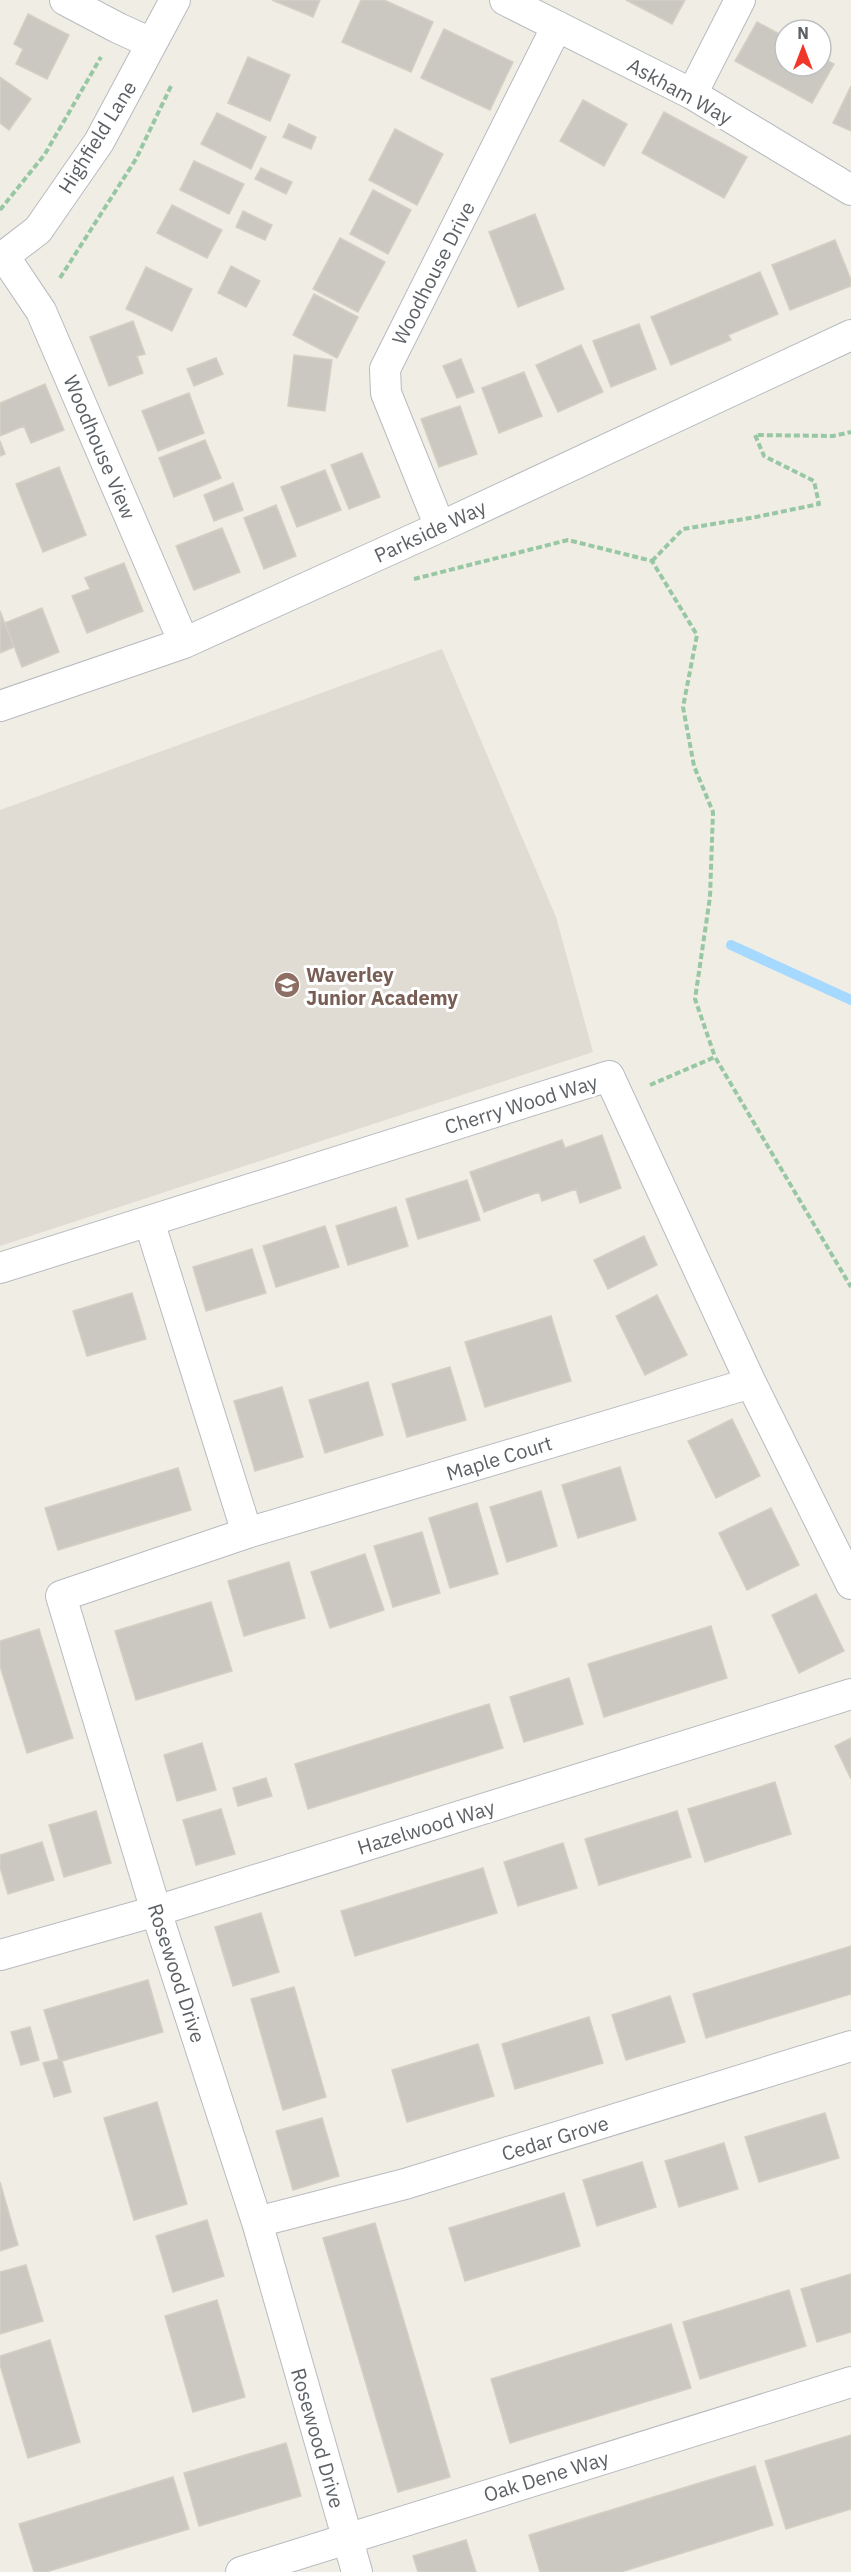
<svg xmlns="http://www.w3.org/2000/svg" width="851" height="2572" viewBox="0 0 851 2572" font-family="'IBM Plex Sans',sans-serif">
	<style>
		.education { fill: #e0dcd3 }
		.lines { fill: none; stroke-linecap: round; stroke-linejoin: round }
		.stream { stroke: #a5d9ff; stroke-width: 10 }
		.building { fill: #cbc8c2; stroke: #d5cfc3; stroke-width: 1.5 }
		.minor-casing { stroke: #b7bbbf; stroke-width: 32 }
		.path { stroke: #98c7a4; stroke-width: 4; stroke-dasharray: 6 3; stroke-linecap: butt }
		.minor { stroke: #fff; stroke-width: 30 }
		.labels { text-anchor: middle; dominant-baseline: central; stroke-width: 6; stroke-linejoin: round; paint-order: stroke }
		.street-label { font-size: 20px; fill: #5c6166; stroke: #fff }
		.education-label { font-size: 20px; font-weight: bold; fill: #785e54; stroke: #fff; text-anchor: start }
	</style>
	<rect width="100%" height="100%" fill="#f0ede5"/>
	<!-- education -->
	<path class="education" d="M442,649L556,917L593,1052L0,1246V810Z"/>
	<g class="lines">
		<!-- stream -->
		<path class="stream" d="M731,945L851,1000"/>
	</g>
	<!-- building -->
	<path class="building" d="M272,0H320L313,17Z
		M361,0H384L433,22L411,72L342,42Z
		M626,0H685L672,24Z
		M28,14L69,35L47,79L16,64L23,49L14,44Z
		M757,22L785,37V66H821V57L834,64L812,103L735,61Z
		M444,29L513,62L490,110L421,78Z
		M248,57L290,75L270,121L228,103Z
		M0,77L31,99L9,130L0,123Z
		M851,86V131L833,123Z
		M583,100L627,124L604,166L560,141Z
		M664,112L747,157L724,198L642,153Z
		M217,113L266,137L251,169L201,144Z
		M289,124L316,137L311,149L283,137Z
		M395,129L443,154L417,205L369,180Z
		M194,161L244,184L229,214L180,190Z
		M261,168L292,182L286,194L255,179Z
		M373,190L411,210L388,254L350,234Z
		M172,205L222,230L207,258L157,233Z
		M243,211L272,225L265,240L236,227Z
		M535,214L564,289L518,307L489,232Z
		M340,238L385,262L358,312L313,289Z
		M835,240L851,280V286L790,310L772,265Z
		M231,266L260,281L246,307L218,293Z
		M146,267L192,289L172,331L126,309Z
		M760,272L778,314L728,335L731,340L671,365L651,317Z
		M314,294L358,317L337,358L293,335Z
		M133,321L145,354L137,356L143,373L109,386L90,337Z
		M639,324L656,369L611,387L593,341Z
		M581,345L603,392L558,412L536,365Z
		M294,355L332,360L325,411L288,406Z
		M216,358L223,374L194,386L187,369Z
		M461,359L474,392L457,398L443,366Z
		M524,372L542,416L499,433L482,388Z
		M45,384L64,430L31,443L24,426L0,436V403Z
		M189,393L204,433L158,451L142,411Z
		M460,406L477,454L439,467L421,419Z
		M205,440L221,478L174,497L159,458Z
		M0,441L5,454L0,456Z
		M362,453L380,497L349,509L331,465Z
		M59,467L86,535L43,552L16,484Z
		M325,470L341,510L297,527L281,487Z
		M233,483L243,510L214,521L204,495Z
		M276,505L296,556L264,569L244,518Z
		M222,528L240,572L194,590L176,546Z
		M124,563L143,611L87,633L72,596L90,589L85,578Z
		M42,608L59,652L22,667L5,623Z
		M0,611L14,647L0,653Z
		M602,1135L621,1188L580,1203L576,1189L542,1201L539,1192L484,1212L470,1172L562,1140L565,1148Z
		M467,1180L480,1220L418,1239L406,1199Z
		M396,1207L408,1246L348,1265L336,1226Z
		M325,1226L339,1267L276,1287L263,1246Z
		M644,1236L657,1265L608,1289L594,1260Z
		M252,1249L266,1293L206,1311L193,1267Z
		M132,1293L146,1339L87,1356L73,1311Z
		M657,1295L687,1355L645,1375L616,1316Z
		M551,1316L571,1381L485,1407L465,1342Z
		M450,1367L466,1420L407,1437L392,1384Z
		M368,1382L383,1435L325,1453L309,1400Z
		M282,1387L303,1457L255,1471L234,1401Z
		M732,1419L760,1476L716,1498L688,1441Z
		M620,1467L636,1520L578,1538L562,1485Z
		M178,1468L191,1510L58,1550L45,1508Z
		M541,1491L557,1546L507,1562L490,1507Z
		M477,1503L498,1574L450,1588L429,1518Z
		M771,1508L799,1565L747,1590L719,1533Z
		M422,1532L440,1593L393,1607L374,1546Z
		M365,1554L384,1610L330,1628L311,1572Z
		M289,1562L305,1618L244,1636L228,1581Z
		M816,1594L844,1651L799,1673L772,1615Z
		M211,1602L232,1671L136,1700L115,1631Z
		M711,1626L727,1678L604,1717L588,1664Z
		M39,1629L73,1738L27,1753L0,1666V1641Z
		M569,1678L583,1724L524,1742L510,1697Z
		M489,1704L503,1748L308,1809L295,1764Z
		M851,1738V1779L835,1746Z
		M202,1743L216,1790L177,1801L164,1755Z
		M266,1778L272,1796L238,1806L233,1788Z
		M775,1782L791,1834L705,1862L688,1809Z
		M221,1809L235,1854L196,1865L183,1820Z
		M96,1811L111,1863L64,1877L49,1825Z
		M677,1811L691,1857L599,1885L585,1839Z
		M42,1842L54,1880L8,1894L0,1867V1855Z
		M563,1843L577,1888L518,1906L504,1862Z
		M483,1868L497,1913L355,1956L341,1911Z
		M261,1913L279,1972L233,1986L215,1927Z
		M851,1946V1994L706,2038L693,1994Z
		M148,1980L163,2032L62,2061L71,2092L54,2097L43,2063L59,2059L44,2010Z
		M294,1987L326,2097L283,2110L251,1999Z
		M670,1996L685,2042L626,2060L612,2015Z
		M589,2017L603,2063L515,2089L502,2044Z
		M30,2027L39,2060L21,2065L11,2032Z
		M478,2044L494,2096L407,2122L392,2070Z
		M157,2102L187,2204L134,2220L104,2118Z
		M825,2113L839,2158L759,2182L745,2137Z
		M322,2118L339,2176L293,2190L276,2131Z
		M724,2143L738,2189L679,2207L665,2161Z
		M642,2162L656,2207L597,2226L583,2180Z
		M0,2182L18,2245L0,2251Z
		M564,2193L580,2246L465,2281L449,2228Z
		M207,2220L224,2276L173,2292L156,2236Z
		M375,2223L450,2477L398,2492L323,2238Z
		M26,2265L43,2321L0,2334V2272Z
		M851,2274V2332L817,2342L801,2289Z
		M789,2290L806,2346L700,2379L683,2322Z
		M217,2300L245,2397L193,2412L165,2316Z
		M671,2324L691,2388L510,2443L491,2379Z
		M50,2340L80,2442L28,2458L0,2365V2356Z
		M851,2435V2509L786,2529L765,2461Z
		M286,2443L301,2496L199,2526L184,2473Z
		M755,2466L773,2525L621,2572H540L529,2535Z
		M173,2477L189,2529L46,2572H34L19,2524Z
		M466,2540L476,2572H418L413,2556Z"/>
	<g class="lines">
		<!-- minor casing -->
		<g class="minor-casing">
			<path id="minor" d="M65,0L118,28L151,43
				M505,0L692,94L851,190
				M692,94L740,0
				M4,256L41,311L184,643
				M0,259L38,230L99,142L175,0
				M440,527L386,393L385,369L557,26
				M0,706L184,643L440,527L851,335
				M149,1221L247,1533
				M0,1268L609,1076L751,1383L851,1584
				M0,1955L156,1911L851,1694
				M257,2222L405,2184L851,2046
				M241,2572L851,2382
				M357,2572L257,2222L156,1911L61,1596L247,1533L751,1383"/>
		</g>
		<!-- path -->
		<path class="path" d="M0,210L45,154L101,57
			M60,278L136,159L172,84
			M652,561L683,529L756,517L819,504L814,481L764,456L755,435L833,436L851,432
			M414,579L568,540L652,561L697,635L683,707L694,766L713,812L710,897L695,999L715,1057
			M650,1085L715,1057L851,1287"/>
		<!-- minor -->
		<use href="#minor" class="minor"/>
	</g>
	<!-- icons -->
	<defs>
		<g id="school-disc" transform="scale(1.35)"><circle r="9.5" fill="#8d6e63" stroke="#fff"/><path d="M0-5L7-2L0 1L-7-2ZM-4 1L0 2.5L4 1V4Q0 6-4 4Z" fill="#fff"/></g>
	</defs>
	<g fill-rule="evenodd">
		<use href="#school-disc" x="287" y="985"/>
	</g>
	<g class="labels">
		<!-- street labels -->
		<g class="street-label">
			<text transform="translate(680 91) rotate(29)">Askham Way</text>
			<text transform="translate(97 137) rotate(-58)">Highfield Lane</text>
			<text transform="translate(433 273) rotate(-63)">Woodhouse Drive</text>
			<text transform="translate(100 447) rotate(67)">Woodhouse View</text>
			<text transform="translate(430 531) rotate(-25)">Parkside Way</text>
			<text transform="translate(521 1104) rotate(-17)">Cherry Wood Way</text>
			<text transform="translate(499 1458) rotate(-17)">Maple Court</text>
			<text transform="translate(426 1827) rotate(-17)">Hazelwood Way</text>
			<text transform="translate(177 1973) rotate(72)">Rosewood Drive</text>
			<text transform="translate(555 2138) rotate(-17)">Cedar Grove</text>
			<text transform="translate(318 2438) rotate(74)">Rosewood Drive</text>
			<text transform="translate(546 2476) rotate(-17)">Oak Dene Way</text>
		</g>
		<!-- education labels -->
		<g class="education-label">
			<text x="306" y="974">Waverley<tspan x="306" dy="23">Junior Academy</tspan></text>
		</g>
	</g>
	<!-- north arrow -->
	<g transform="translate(803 48)"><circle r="28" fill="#ffffff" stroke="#bec0c2" stroke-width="1.5"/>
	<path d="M0-4.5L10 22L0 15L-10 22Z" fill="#f1362a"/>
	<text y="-9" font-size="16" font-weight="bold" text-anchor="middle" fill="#5c6166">N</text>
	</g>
</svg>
